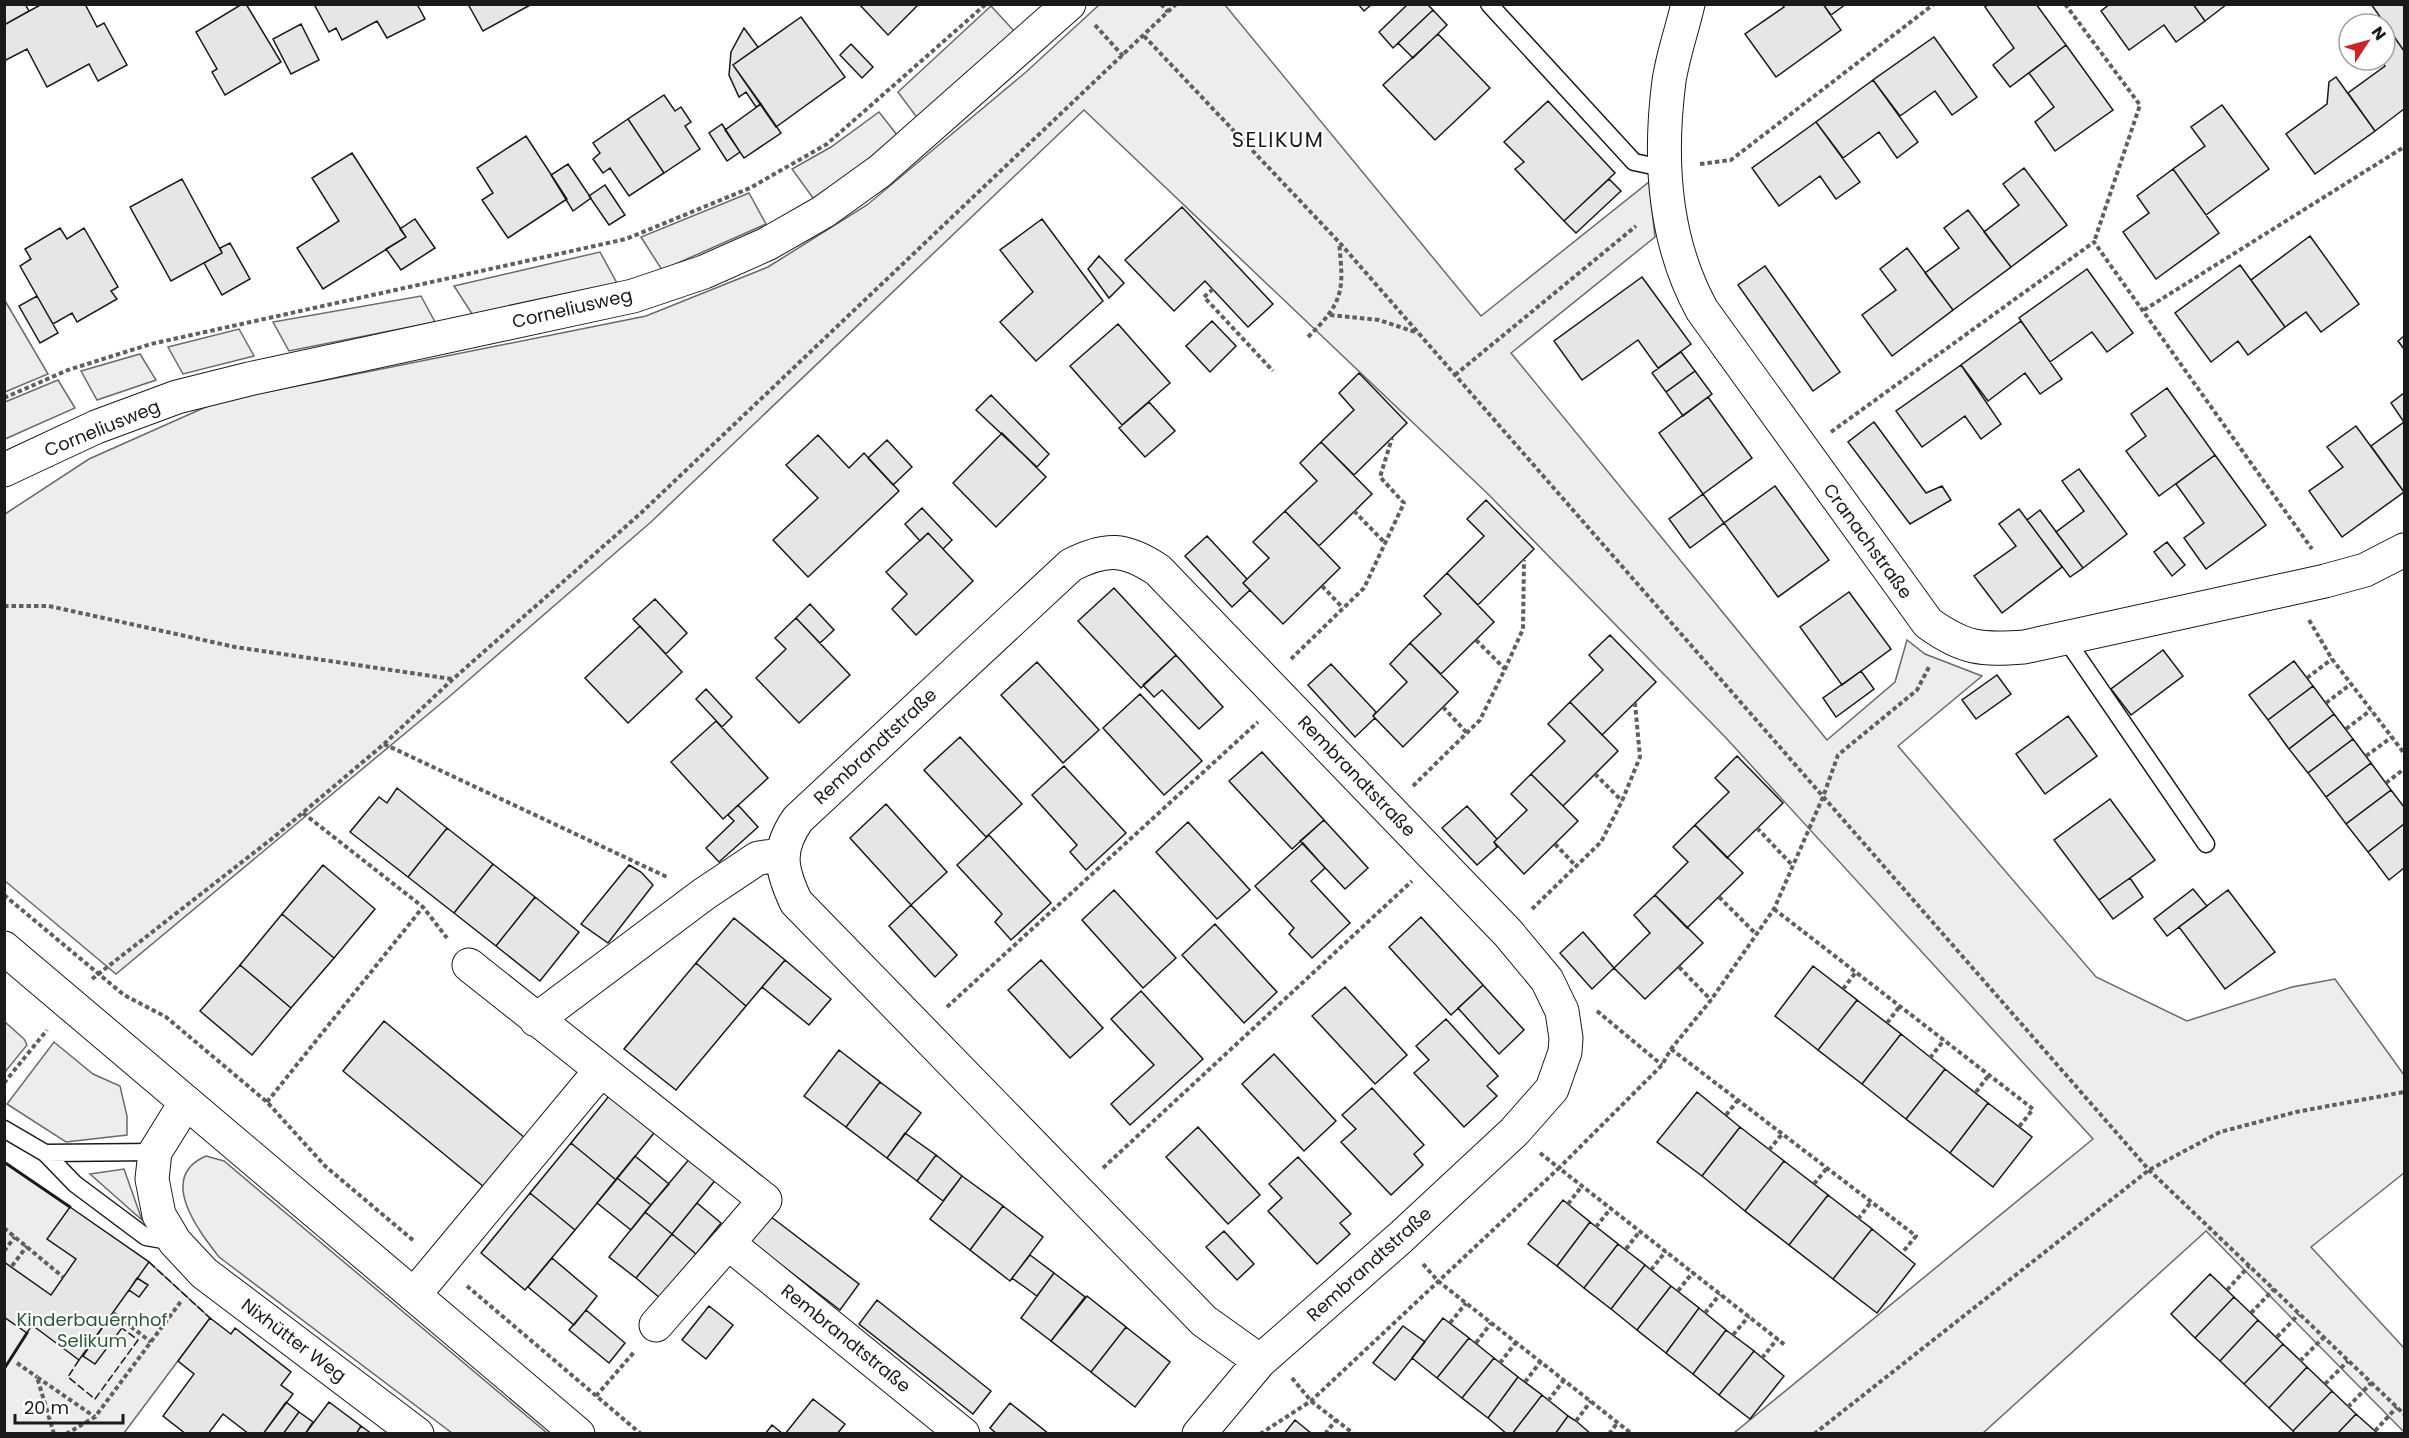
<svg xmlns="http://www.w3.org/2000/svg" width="2409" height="1438" viewBox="0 0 2409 1438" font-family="Poppins,sans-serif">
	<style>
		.green { fill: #ededed; stroke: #6a6a6a; stroke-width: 1.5 }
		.building { fill: #e6e6e6; stroke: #1a1a1a; stroke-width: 1.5 }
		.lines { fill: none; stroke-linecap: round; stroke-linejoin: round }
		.service-casing { stroke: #1a1a1a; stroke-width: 19 }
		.minor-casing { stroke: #1a1a1a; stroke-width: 35 }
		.secondary-casing { stroke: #1a1a1a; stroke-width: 35 }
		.path { stroke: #5f5f5f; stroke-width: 4; stroke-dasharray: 4.5 3; stroke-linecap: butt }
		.service { stroke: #fff; stroke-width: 16 }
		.minor { stroke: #fff; stroke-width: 33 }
		.secondary { stroke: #fff; stroke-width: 33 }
		.fence { stroke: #1a1a1a; stroke-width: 1.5; stroke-dasharray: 8 3; stroke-linecap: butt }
		.wall { stroke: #1a1a1a; stroke-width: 3 }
		.labels { text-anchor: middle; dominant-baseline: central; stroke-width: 4.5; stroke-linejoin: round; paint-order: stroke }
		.street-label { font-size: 18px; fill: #1a1a1a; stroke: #fff }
		.park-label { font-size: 18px; fill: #2b5a34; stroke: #fff }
		.quarter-label { font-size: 21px; letter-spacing: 1.5px; fill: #1a1a1a; stroke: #fff }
	</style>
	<rect width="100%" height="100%" fill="#fff"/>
	<!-- green -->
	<path class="green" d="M1099,5H1225L1481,316L1649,182L1655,237L1511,353L1827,740L1895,682L1907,640L1925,654L1982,676L1898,746L2096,977L2187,1021L2292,987L2335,979L2404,1075V1173L2311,1247L2404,1348V1432L2206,1231L1983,1433H1734L2093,1139L1727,739L1488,494L1084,110L651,522L450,696L116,974L5,881V514L89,459L217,402L646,316L768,267L867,205L1026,72Z
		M991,6L1015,32L918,119L898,92Z
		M879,112L897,135L855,170L813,198L792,169L831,147Z
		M749,193L766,224L662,270L641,237Z
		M600,252L618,285L474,317L454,286Z
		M421,296L435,322L289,351L273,322Z
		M4,299L48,374L5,392H4Z
		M239,329L254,356L183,374L168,347Z
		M140,354L156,380L97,400L81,371Z
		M58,380L75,408L5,439V402Z
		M5,1022L24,1039L27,1045L5,1072Z
		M54,1042L93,1074L120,1086L127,1116V1135L66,1142L7,1104Z
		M206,1156L224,1161L547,1433H452L219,1257C198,1230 157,1177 206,1156Z
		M4,1162L149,1262L210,1318L124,1433H5Z
		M124,1169L142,1220L90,1174Z"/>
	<!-- building -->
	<path class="building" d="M4,4H25L29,11L4,25Z
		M42,4H85L97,27L104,23L127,65L98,81L89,64L47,87L27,49L4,61V25Z
		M242,4H246L281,62L225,95L212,72L217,69L196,32Z
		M314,4H417L425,19L387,38L377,21L342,40L336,28L329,32Z
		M468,4H532L483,31Z
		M859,4H919L888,35Z
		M1358,4H1372L1364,11Z
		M1408,4H1427L1433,10L1393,48L1379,32Z
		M1782,4H1823L1841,30L1776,77L1745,34L1784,7Z
		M1823,4H1846L1831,15Z
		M1989,4H2036L2066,45L2010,87L1993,65L2014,48L1985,7Z
		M2110,4H2193L2205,21L2176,42L2164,25L2129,50L2101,11Z
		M2193,4H2227L2205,21Z
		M2371,4H2404V51L2385,24Z
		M1433,10L1447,25L1413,58L1398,43Z
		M801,17L845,77L776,127L733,65Z
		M301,24L319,60L291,74L273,39Z
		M744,28L758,47L733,65L761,104L756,107L746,92L739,97L729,75L731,52Z
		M2391,32L2404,51V109L2375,131L2348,93L2385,66L2381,60H2385V36Z
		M1438,34L1490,88L1435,140L1383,85Z
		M1934,37L1977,97L1952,115L1935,91L1900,116L1873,80Z
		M851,44L873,67L862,78L840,55Z
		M2066,45L2113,110L2055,151L2035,122L2054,107L2029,73Z
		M2336,77L2375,131L2315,174L2286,134L2327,104L2329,82Z
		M1873,80L1918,142L1897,158L1879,132L1843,158L1816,122Z
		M664,95L675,111L681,107L691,122L685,126L700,149L664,173L628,119Z
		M1548,101L1615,173L1564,221L1515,169L1524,162L1504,142Z
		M761,104L781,133L744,158L725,130Z
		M2222,105L2269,169L2206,215L2173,169L2205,146L2191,127Z
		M628,119L664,173L629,196L610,168L603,173L593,159L600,153L593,143Z
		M1816,122L1860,182L1836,199L1820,176L1779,206L1752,168Z
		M722,124L740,152L727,161L709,133Z
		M526,136L567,199L508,238L482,200L493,193L477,168Z
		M352,153L406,237L323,289L297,248L339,221L312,178Z
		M568,164L591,198L573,211L551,175Z
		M2024,168L2067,225L2011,267L1984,232L2019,205L2003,184Z
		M2173,169L2219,233L2156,279L2123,232L2149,213L2137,196Z
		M182,179L222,253L171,281L130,207Z
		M1609,179L1621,191L1576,233L1564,221Z
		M605,185L625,215L609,225L589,196Z
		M1182,207L1273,304L1248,327L1205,281L1174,311L1125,260Z
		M1968,210L2011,267L1953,310L1925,273L1959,248L1944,228Z
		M415,219L435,248L401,270L386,249L406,237L400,229Z
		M1042,219L1103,301L1036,361L1000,322L1033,292L1000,250Z
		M60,228L67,239L84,228L118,287L111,291L117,299L77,322L72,313L53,324L20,266L31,259L25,249Z
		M2310,236L2359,304L2321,332L2306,312L2285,327L2251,280Z
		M230,243L250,279L222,295L204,263L222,253L220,248Z
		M1907,248L1953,310L1892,356L1862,315L1896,290L1880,269Z
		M1099,256L1124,283L1109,298L1088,269Z
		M2240,265L2285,327L2248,355L2238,341L2211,362L2175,313Z
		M1765,266L1840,372L1813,391L1738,285Z
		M2087,269L2133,333L2107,352L2092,332L2050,362L2019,318Z
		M1642,277L1691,344L1658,368L1638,340L1582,380L1554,341Z
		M37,296L58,333L40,343L19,306Z
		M1212,321L1236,346L1210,372L1186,346Z
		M2021,321L2062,379L2040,394L2025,373L1988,401L1961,365Z
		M1118,324L1170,383L1122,425L1070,366Z
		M2404,336V349L2398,341Z
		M1681,352L1695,371L1666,392L1652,373Z
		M1961,365L2001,424L1981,439L1965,416L1922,447L1896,411Z
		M1695,371L1712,394L1683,416L1666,392Z
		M1359,373L1407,423L1354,475L1321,442L1354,410L1339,393Z
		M2167,388L2215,455L2159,496L2126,451L2146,436L2131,414Z
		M2404,393V492L2371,446L2404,422L2391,403Z
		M991,395L1049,454L1037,467L976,410Z
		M1708,397L1752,458L1703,494L1659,433Z
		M1149,402L1175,431L1145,457L1119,428Z
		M1874,422L1926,493L1942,486L1951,500L1910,524L1848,442Z
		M2356,426L2404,492L2342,537L2309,491L2343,467L2327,447Z
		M1002,433L1046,477L996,527L953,483Z
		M818,435L849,468L864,453L899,491L808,577L773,540L818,498L786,465Z
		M887,440L912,467L893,485L868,458Z
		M1321,442L1372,494L1319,546L1285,511L1317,481L1300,463Z
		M2215,455L2266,525L2206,569L2184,538L2204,523L2176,484Z
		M2079,469L2127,534L2083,568L2056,532L2084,511L2062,481Z
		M1775,486L1829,560L1778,597L1724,523Z
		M1703,494L1724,523L1690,548L1669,519Z
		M1486,500L1534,549L1478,605L1447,573L1484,536L1467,519Z
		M922,508L952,540L943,549L928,533L920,541L905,524Z
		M2019,509L2062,567L2002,613L1974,576L2016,546L1999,524Z
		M2040,510L2083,568L2070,577L2027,520Z
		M1285,511L1340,568L1283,624L1243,583L1269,558L1253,542Z
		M928,533L973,581L916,635L892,609L907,594L886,572Z
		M1207,536L1247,579L1243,583L1250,590L1232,607L1185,556Z
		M2167,542L2185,565L2172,576L2154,552Z
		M1447,573L1494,622L1441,674L1410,643L1441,614L1424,596Z
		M1114,588L1176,655L1141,688L1078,621Z
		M1849,592L1891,649L1842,685L1800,627Z
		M655,599L687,633L666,654L633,619Z
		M810,604L834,630L820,643L796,618Z
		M796,618L850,675L799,723L756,678L786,649L775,638Z
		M640,626L682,672L628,723L585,678Z
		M1610,635L1656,682L1602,735L1570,702L1603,670L1589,655Z
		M1410,643L1458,692L1403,747L1373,716L1407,682L1390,664Z
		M2163,650L2183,676L2131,715L2111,689Z
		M1176,655L1223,707L1199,729L1162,690L1154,697L1143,685Z
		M2294,661L2313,686L2268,720L2249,695Z
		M1037,662L1099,730L1063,763L1001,695Z
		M1331,664L1376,712L1373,716L1375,718L1355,737L1308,685Z
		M1861,671L1874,689L1836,717L1823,698Z
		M1997,675L2011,694L1976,719L1962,700Z
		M2313,686L2334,714L2289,749L2268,720Z
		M706,689L732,717L722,727L696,699Z
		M1140,694L1202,761L1164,795L1103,728Z
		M1570,702L1618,751L1563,806L1531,774L1565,741L1548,724Z
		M2334,714L2353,739L2308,773L2289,749Z
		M2068,716L2097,756L2045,794L2016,754Z
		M716,721L768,778L723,819L671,762Z
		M960,737L1022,804L986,837L924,770Z
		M2353,739L2371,763L2326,797L2308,773Z
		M1262,752L1324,820L1292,849L1229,781Z
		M1737,756L1783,803L1727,858L1695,825L1729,792L1715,778Z
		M2371,763L2391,790L2346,824L2326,797Z
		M1064,766L1126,833L1086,870L1070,852L1077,845L1032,795Z
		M1531,774L1578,821L1524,874L1494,842L1527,810L1511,794Z
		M397,788L447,828L408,877L350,832L379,797L387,803Z
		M2391,790L2404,807V824L2368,852L2346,824Z
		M2110,799L2155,860L2099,900L2054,840Z
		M886,804L947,872L911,905L850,838Z
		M738,805L758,827L719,862L706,848L734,821L728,815Z
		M1467,806L1497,839L1494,842L1497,847L1477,865L1442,828Z
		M1324,820L1368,868L1345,889L1300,841Z
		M1188,822L1250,890L1217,919L1156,852Z
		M2404,824V868L2389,880L2368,852Z
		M1695,825L1743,873L1687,928L1655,895L1688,862L1673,847Z
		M447,828L493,864L454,913L408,877Z
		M989,835L1051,903L1011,940L995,922L1002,914L957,865Z
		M1303,843L1325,868L1311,881L1350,923L1312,958L1289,934L1294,928L1255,886Z
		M493,864L535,897L496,946L454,913Z
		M323,865L375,909L334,958L282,914Z
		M629,865L641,872L653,885L608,943L581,924Z
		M2130,878L2143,897L2113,919L2099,900Z
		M2193,889L2207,906L2167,936L2154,919Z
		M1114,890L1176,958L1143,988L1082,920Z
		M2228,890L2275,952L2225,989L2179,927Z
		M1655,895L1703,943L1645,999L1614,968L1650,933L1634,915Z
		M535,897L579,932L540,981L496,946Z
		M911,905L957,955L935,977L889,926Z
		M282,914L334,958L291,1008L240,965Z
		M1421,917L1483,985L1451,1015L1389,947Z
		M734,918L785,960L746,1006L696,963Z
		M1215,924L1277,992L1244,1023L1182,955Z
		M1583,932L1614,968L1592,989L1560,953Z
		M785,960L831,999L809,1025L762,987Z
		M1041,960L1103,1028L1070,1058L1008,990Z
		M696,963L746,1006L676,1090L624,1049Z
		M240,965L291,1008L252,1055L200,1011Z
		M1813,966L1857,1000L1818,1050L1775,1016Z
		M1483,985L1524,1030L1499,1054L1458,1008Z
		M1345,987L1407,1055L1375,1084L1312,1016Z
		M1141,991L1203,1059L1130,1125L1111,1104L1154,1065L1111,1019Z
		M1857,1000L1901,1034L1862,1084L1818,1050Z
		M1446,1019L1498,1076L1487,1086L1497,1096L1464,1127L1414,1073L1429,1060L1416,1046Z
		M384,1021L525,1138L484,1187L343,1071Z
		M1901,1034L1945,1069L1906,1119L1862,1084Z
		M839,1050L880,1082L846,1127L804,1096Z
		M1274,1054L1336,1121L1304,1151L1242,1084Z
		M1945,1069L1988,1103L1950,1153L1906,1119Z
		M880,1082L921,1113L887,1158L846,1127Z
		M1372,1088L1424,1145L1414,1154L1423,1165L1391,1195L1341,1142L1356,1129L1342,1115Z
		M1697,1092L1740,1127L1702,1176L1657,1142Z
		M609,1096L654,1133L616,1180L571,1143Z
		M1988,1103L2032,1137L1993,1187L1950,1153Z
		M1198,1127L1260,1195L1228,1224L1166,1157Z
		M1740,1127L1784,1161L1745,1211L1702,1176Z
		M905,1133L936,1155L917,1181L887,1158Z
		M571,1143L616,1180L575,1230L530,1193Z
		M936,1155L962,1176L943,1201L917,1181Z
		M635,1156L669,1184L651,1205L617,1178Z
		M691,1157L717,1178L672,1234L645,1212Z
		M1298,1157L1351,1214L1340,1223L1350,1234L1317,1264L1268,1211L1282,1198L1269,1184Z
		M1784,1161L1828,1195L1789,1245L1745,1211Z
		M962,1176L1003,1206L970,1250L930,1219Z
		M617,1178L651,1205L631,1230L597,1203Z
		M530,1193L575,1230L525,1290L481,1253Z
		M1828,1195L1872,1229L1833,1279L1789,1245Z
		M1563,1200L1590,1222L1557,1266L1528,1244Z
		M697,1203L721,1223L696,1254L672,1234Z
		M1003,1206L1043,1237L1010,1281L970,1250Z
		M70,1207L149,1262L79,1360L32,1325L27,1333L4,1317V1262L51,1295L76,1259L47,1239Z
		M645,1212L672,1234L636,1278L609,1257Z
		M770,1216L859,1284L840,1310L750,1241Z
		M1590,1222L1618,1244L1584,1288L1557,1266Z
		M1872,1229L1915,1264L1877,1313L1833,1279Z
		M1224,1231L1254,1264L1237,1280L1206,1247Z
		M672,1234L696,1254L660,1298L636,1278Z
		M1618,1244L1645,1265L1611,1309L1584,1288Z
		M1030,1255L1054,1273L1037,1296L1012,1278Z
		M552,1258L597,1296L574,1325L528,1287Z
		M1645,1265L1671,1286L1637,1330L1611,1309Z
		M1054,1273L1085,1297L1051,1341L1021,1318Z
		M2210,1274L2234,1297L2195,1338L2171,1314Z
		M137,1278L148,1285L139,1297L129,1290Z
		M1671,1286L1699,1308L1666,1353L1637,1330Z
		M1087,1296L1126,1327L1091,1372L1051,1341Z
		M2234,1297L2258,1320L2220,1361L2195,1338Z
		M877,1300L991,1391L973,1414L859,1324Z
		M709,1306L733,1325L706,1359L682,1340Z
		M1699,1308L1726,1330L1693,1374L1666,1353Z
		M586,1310L625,1343L609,1363L569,1330Z
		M109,1318L122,1328L95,1364L83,1356Z
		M210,1318L231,1334L235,1328L291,1372L281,1385L293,1394L263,1434H249L223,1414L208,1434H186L163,1416L194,1374L178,1361Z
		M1443,1318L1469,1338L1437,1378L1412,1358Z
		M2258,1320L2283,1344L2244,1384L2220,1361Z
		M1403,1326L1425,1342L1395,1380L1373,1363Z
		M1126,1327L1170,1362L1135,1407L1091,1372Z
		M1726,1330L1754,1351L1719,1395L1693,1374Z
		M1469,1338L1494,1358L1462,1398L1437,1378Z
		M2283,1344L2307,1367L2269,1408L2244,1384Z
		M1754,1351L1784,1376L1750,1419L1719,1395Z
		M1494,1358L1518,1377L1488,1418L1462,1398Z
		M2307,1367L2332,1391L2293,1431L2269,1408Z
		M1518,1377L1542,1395L1512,1434H1507L1488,1418Z
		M2332,1391L2356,1414L2337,1434H2295L2293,1431Z
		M1542,1395L1568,1416L1555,1434H1512Z
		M813,1399L845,1424L837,1434H785Z
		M286,1402L299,1412L283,1434H263Z
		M329,1402L361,1426L356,1434H305Z
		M1010,1403L1049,1434H997L990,1428Z
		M299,1412L313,1422L305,1434H283Z
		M2356,1414L2375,1431L2377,1434H2337Z
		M1568,1416L1576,1421L1591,1434H1555Z
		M1295,1420L1312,1434H1284Z
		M772,1425L783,1434H765Z
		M361,1426L372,1434H356Z"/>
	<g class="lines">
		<!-- service casing -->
		<g class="service-casing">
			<path id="service" d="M1489,4L1634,162L1667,169
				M2065,638L2206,844
				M4,1129L45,1153L155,1152
				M45,1153L75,1184L146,1237L174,1242"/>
		</g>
		<!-- minor casing -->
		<g class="minor-casing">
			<path id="minor" d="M1688,4C1682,30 1673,55 1669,81C1659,158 1664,241 1702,310L1928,623C1964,649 1981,650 2024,647L2325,581L2365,570L2404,550
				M4,470L96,427L177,397L249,379L633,296L704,272L767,244L823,212L880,171L1069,4
				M469,965L765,1200L728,1243
				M536,1020L704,894L758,858L782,855
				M186,1102L155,1152L152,1179L159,1215L175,1242L204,1273L417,1434
				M414,1295L601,1070
				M656,1325L728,1243L963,1434
				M1199,1434L1260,1361L1400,1238L1514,1132L1552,1089L1565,1052L1566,1038L1562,1011L1547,980L1508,933L1158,570C1125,548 1106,547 1071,565L798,819C776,850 781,870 796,902L1204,1321L1260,1361"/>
		</g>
		<!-- secondary casing -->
		<g class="secondary-casing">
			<path id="secondary" d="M4,948L578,1434"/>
		</g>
		<!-- path -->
		<path class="path" d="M1161,4L1168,12
			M2065,4L2140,105L2094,242
			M1095,25L1123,56
			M1144,36L1339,242L2149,1170L2404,1414
			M1700,164L1731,160L1934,4
			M1213,289L1204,297L1273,371
			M2144,310L2404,147
			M1330,315L1379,320L1418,333
			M1308,337C1344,302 1344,290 1339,243
			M1455,375L1636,226
			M4,398L68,370L151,344L626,239L750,188L827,144L986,4
			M1831,432L2094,242L2312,549
			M1354,511L1386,544
			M1322,586L1343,608
			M4,606H49L235,647L452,679
			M2309,620L2332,659L2404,753
			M1476,640L1505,669
			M1291,659L1364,588L1404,503L1380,477L1392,438
			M2307,678L2332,659
			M2326,703L2351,684
			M1443,707L1467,733
			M2346,729L2371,710
			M384,744L667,877
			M2366,756L2392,737
			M1595,774L1622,801
			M2386,783L2404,769
			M1413,786L1480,720L1505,669L1523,629L1524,560
			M303,813L423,907L447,938
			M1757,828L1793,866
			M1555,844L1576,866
			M4,895L124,995L166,1017L267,1102L325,1166L414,1241
			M1719,897L1756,934
			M1532,909L1601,842L1622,801L1640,757L1635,703
			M1774,909L2033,1109L2019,1127
			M1679,967L1711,1000
			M92,979L274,837L384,744L453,679L641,513L1176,4
			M1843,989L1856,972
			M947,1007L1258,722
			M1597,1011L1662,1065
			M1887,1023L1900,1006
			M1671,1049L1916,1236L1902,1253
			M1930,1058L1944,1040
			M4,1083L47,1030
			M1976,1092L1989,1075
			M267,1102L423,907
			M1726,1115L1738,1100
			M1769,1150L1782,1134
			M1540,1153L1559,1168L1662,1065L1671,1049L1711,1000L1774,909L1823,797L1838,755L1917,690L1930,665
			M1103,1168L1412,881
			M1814,1184L1827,1168
			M1568,1204L1582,1186
			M1858,1219L1871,1202
			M1596,1227L1611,1208
			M4,1228L63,1277
			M1626,1249L1640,1231
			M4,1251L15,1237
			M1423,1264L1438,1281L1632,1434
			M12,1266L27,1246
			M1651,1270L1666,1251
			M467,1286L641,1434
			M2227,1290L2249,1266
			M1678,1291L1693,1272
			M113,1313L151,1342
			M1705,1313L1720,1294
			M2251,1313L2274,1289
			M1450,1323L1466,1303
			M1733,1335L1749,1316
			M2277,1337L2299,1314
			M1476,1343L1491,1323
			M1762,1358L1778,1338
			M2300,1361L2324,1337
			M17,1363L37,1377
			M1500,1363L1516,1342
			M1292,1378L1311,1401L1354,1434
			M1525,1382L1541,1361
			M2325,1384L2348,1361
			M596,1396L635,1351
			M1548,1401L1564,1380
			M2348,1407L2371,1383
			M1576,1421L1591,1401
			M2375,1431L2397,1407
			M54,1434L37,1377L95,1417
			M66,1434L95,1417L182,1300
			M1260,1434L1311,1401L1559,1168L1785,1345
			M1325,1434L1336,1420
			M1609,1434L1618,1422
			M1814,1434L2149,1170L2220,1132L2296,1112L2404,1092"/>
		<!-- service -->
		<use href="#service" class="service"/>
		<!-- minor -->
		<use href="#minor" class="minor"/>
		<!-- secondary -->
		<use href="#secondary" class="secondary"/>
		<!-- fence -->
		<path class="fence" d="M149,1262L210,1318
			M79,1360L68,1377L95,1399L138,1340L122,1328"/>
		<!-- wall -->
		<path class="wall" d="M4,1162L70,1207
			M4,1369L27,1333"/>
	</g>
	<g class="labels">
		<!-- street labels -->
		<g class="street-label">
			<text transform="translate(572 308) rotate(-13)">Corneliusweg</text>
			<text transform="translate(102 428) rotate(-22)">Corneliusweg</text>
			<text transform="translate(1868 541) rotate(54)">Cranachstraße</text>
			<text transform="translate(875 746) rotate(-43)">Rembrandtstraße</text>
			<text transform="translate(1357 776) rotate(46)">Rembrandtstraße</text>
			<text transform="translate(1369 1264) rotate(-42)">Rembrandtstraße</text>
			<text transform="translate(846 1338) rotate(39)">Rembrandtstraße</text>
			<text transform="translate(294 1340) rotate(37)">Nixhütter Weg</text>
		</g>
		<!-- park labels -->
		<g class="park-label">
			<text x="92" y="1319">Kinderbauernhof<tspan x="92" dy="21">Selikum</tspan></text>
		</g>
		<!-- quarter labels -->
		<g class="quarter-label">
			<text x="1278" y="139">SELIKUM</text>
		</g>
	</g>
	<!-- border -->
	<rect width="2409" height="1438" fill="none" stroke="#1a1a1a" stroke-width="12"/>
	<!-- north arrow -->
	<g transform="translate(2367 42) rotate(54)"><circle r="28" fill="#ffffff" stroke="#a3a3a3" stroke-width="1.5"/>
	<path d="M0-4.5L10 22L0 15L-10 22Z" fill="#c62828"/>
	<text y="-9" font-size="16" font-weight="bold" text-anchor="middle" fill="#1a1a1a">N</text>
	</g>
	<!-- scale -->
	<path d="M15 1414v9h108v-9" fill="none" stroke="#1a1a1a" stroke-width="3"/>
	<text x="24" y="1414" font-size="18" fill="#1a1a1a" stroke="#ffffff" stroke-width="4.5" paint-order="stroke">20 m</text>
</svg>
